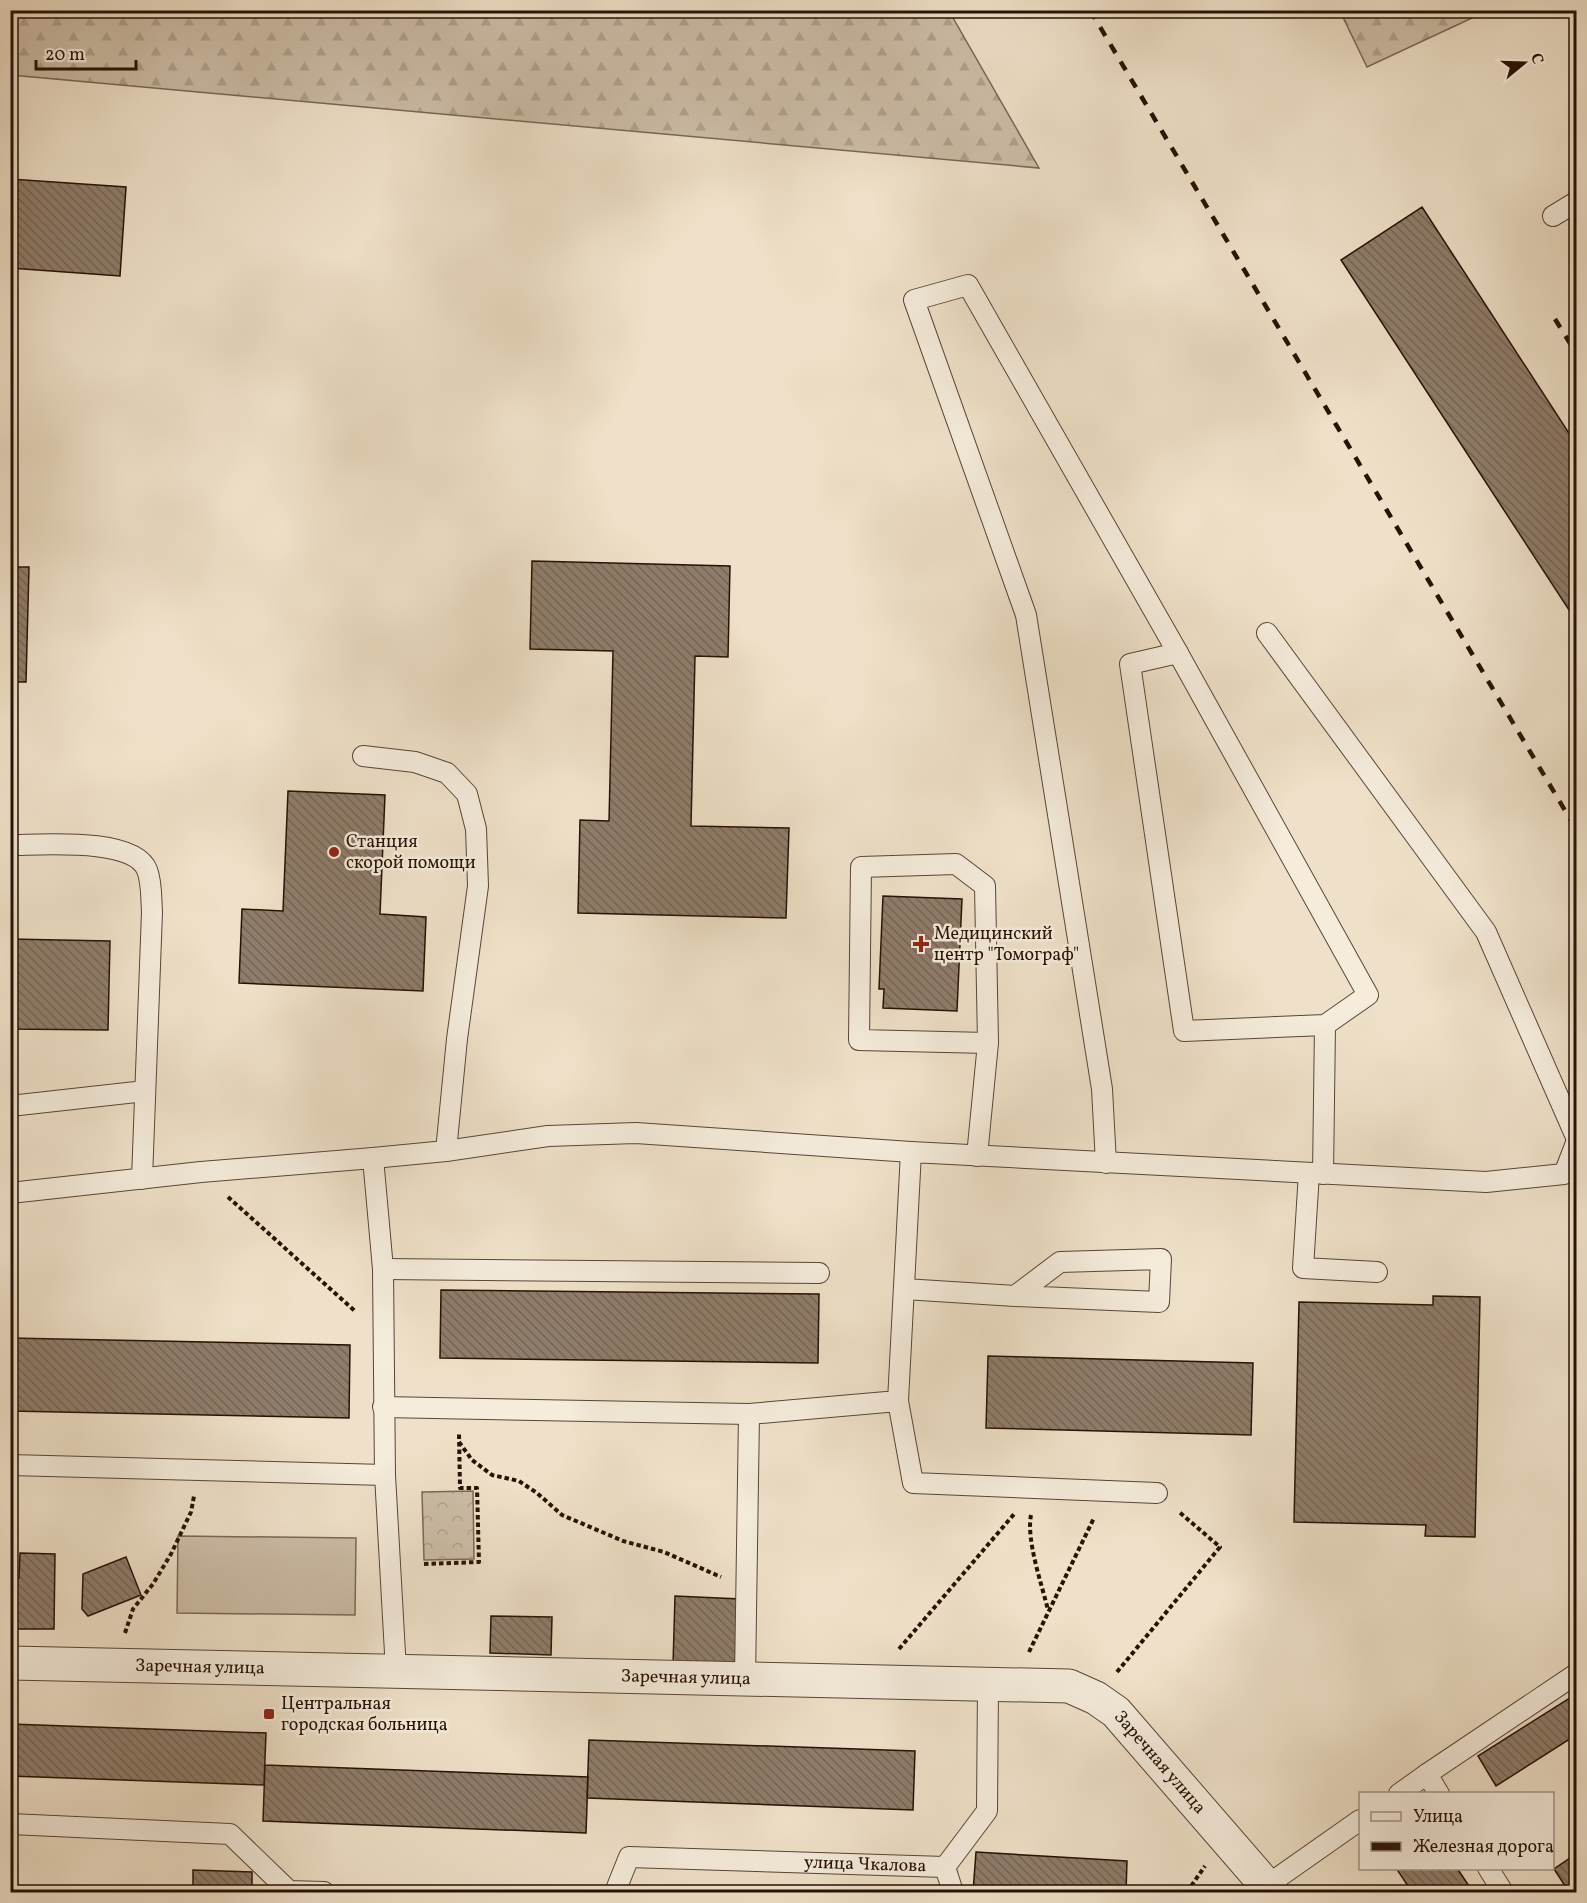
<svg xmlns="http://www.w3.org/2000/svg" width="1587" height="1903" viewBox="0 0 1587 1903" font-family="Vollkorn,serif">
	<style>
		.grass { fill: #cdbea8; stroke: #7a6856; stroke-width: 1.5 }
		.forest { fill: url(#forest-firs); stroke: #7a6856; stroke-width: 1.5 }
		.park { fill: url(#park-crowns); stroke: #7a6856; stroke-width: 1.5 }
		.building { fill: url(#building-back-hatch); stroke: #271105; stroke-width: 1.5 }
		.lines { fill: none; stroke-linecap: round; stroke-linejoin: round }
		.service-casing { stroke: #594536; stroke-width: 22 }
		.minor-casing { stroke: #594536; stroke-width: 35 }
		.path { stroke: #271105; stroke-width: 4; stroke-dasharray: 4.5 3; stroke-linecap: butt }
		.service { stroke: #f5ecdc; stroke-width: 20 }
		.minor { stroke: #f5ecdc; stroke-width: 33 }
		.rail { stroke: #271105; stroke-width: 4.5; stroke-dasharray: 10 10; stroke-linecap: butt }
		.poi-dot { fill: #8f2418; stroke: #f5ecdc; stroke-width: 2 }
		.labels { text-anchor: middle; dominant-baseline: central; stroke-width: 5; stroke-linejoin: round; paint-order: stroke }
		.poi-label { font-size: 18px; fill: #271105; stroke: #f5ecdc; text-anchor: start }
		.street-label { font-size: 18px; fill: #271105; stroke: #f5ecdc }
	</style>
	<defs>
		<pattern id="forest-firs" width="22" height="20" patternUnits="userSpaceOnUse" patternTransform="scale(1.5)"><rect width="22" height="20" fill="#cdbea8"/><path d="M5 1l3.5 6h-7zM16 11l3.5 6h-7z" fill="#b0a28f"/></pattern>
		<pattern id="park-crowns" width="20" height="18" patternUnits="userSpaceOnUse" patternTransform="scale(1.5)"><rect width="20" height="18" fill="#cdbea8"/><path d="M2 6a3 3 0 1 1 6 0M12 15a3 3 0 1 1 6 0" fill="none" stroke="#b0a28f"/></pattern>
		<pattern id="building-back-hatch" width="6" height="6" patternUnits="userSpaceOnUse" patternTransform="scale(1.5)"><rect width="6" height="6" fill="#8f7d6b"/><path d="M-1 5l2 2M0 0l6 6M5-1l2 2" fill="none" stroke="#756556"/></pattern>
	</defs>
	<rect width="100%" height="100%" fill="#efe1c9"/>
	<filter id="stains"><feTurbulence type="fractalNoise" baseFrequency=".00333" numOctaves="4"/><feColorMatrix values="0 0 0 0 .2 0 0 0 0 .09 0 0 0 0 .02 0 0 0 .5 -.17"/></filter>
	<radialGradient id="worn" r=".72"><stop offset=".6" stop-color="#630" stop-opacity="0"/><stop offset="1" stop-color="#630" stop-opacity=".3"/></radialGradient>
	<!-- grass -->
	<path class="grass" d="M178,1536L356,1538L355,1615L177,1613Z"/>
	<!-- forest -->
	<path class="forest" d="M10,11H949L1039,168L11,75Z
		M1340,11H1487L1367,67Z"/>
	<!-- park -->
	<path class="park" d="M473,1491L474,1559L424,1560L422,1492Z"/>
	<!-- building -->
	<path class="building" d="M10,179L126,187L120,276L10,268Z
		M1422,207L1576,444V610L1571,613L1341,260Z
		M532,561L730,566L728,657L695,656L691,826L789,828L786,918L578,913L580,820L609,821L613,651L530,649Z
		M10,567H29L26,682H10Z
		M288,791L385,795L380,914L426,917L423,991L239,983L242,909L283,911Z
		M883,896L962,899L957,1011L883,1008L884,989H879Z
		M10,939L110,941L108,1030L10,1029Z
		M441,1290L819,1294L818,1363L440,1358Z
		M1433,1296L1480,1297L1475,1537L1425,1536L1426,1525L1294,1522L1299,1302L1433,1305Z
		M10,1338L350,1345L349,1418L10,1411Z
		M988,1356L1253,1363L1251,1435L986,1428Z
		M20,1553L55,1554L54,1629H10V1578H19Z
		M126,1557L141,1595L88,1616L82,1609L83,1574Z
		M675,1596L740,1599L737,1667L673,1665Z
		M491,1616L552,1617L551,1655L490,1653Z
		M1576,1694V1735L1496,1786L1478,1756Z
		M10,1724L266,1733L264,1785L10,1776Z
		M589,1740L915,1751L913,1810L587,1798Z
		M265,1765L588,1777L586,1833L263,1821Z
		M976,1852L1127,1861L1126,1892H973Z
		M1576,1854V1892H1569L1554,1869Z
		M1396,1868H1457L1473,1892H1412Z
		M193,1870L252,1872V1892H193Z"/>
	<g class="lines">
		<!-- service casing -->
		<g class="service-casing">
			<g id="service">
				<path d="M1553,216L1576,202"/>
				<path d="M1267,633L1486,932L1576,1137"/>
				<path d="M363,756L415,762L447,773L467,794L476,829L478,886L457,1039L446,1151"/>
				<path d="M10,845C41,845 134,837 147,870C152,882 151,899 152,912L142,1179"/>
				<path d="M10,1106L145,1091"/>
				<path d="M977,1156L988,1043L985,886L956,864L861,867L859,1040L988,1043"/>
				<path d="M373,1158L446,1151L548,1136L636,1133L911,1152"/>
				<path d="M1106,1163L1102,1089L1026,615L914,300L968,285L1178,653"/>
				<path d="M1309,1173L1303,1268L1377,1272"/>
				<path d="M1323,1174L1325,1025L1184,1031L1130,664L1178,653L1368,995L1325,1025"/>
				<path d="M10,1193L201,1172L373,1158L383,1269L385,1475L10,1465"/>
				<path d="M383,1269L819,1273"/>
				<path d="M904,1289L1015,1296L1159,1302L1161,1259L1060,1262L1015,1296"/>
				<path d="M898,1401L913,1483L1157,1493"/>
				<path d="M383,1407L749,1414L898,1401L911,1152L1486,1182L1564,1174L1576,1143"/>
				<path d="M385,1475L396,1671"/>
				<path d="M745,1679L749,1414"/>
				<path d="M1427,1774L1576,1674"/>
				<path d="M1399,1794L1427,1774L1439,1794"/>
				<path d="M10,1824L230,1834L289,1891L324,1892"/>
				<path d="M945,1867L953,1892"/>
				<path d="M1488,1868L1503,1892"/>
				<path d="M1266,1886L1360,1820"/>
				<path id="s1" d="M615,1892L629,1857L945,1867L987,1811L988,1685"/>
			</g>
		</g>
		<!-- minor casing -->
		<g class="minor-casing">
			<g id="minor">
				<path id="s2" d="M10,1663L1069,1686L1096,1698L1116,1712L1272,1892"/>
			</g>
		</g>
		<!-- path -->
		<path class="path" d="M228,1197L356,1312
			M459,1442L472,1460L492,1475L519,1481L537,1493L562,1515L623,1541L664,1552L721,1577
			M1031,1515C1026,1540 1042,1585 1048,1610
			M424,1564L479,1562L477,1488H460L459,1434
			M125,1633L133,1609L153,1584L171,1554L191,1512L194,1496
			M899,1649L1015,1513
			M1029,1652L1094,1518
			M1117,1672L1220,1547L1178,1511
			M1187,1892L1205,1866"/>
		<!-- service -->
		<use href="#service" class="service"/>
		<!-- minor -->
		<use href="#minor" class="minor"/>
		<!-- rail -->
		<path class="rail" d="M1090,10L1576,829
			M1555,319L1576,353"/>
	</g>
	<!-- markers -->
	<g class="poi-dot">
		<circle cx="334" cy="852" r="6"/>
		<path d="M918 935h6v6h6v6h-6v6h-6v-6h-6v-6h6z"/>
		<rect x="263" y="1708" width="12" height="12" rx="3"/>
	</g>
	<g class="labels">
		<!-- poi labels -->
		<g class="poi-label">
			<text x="346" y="842">Станция<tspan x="346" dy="21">скорой помощи</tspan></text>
			<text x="934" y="934">Медицинский<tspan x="934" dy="21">центр "Томограф"</tspan></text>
			<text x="281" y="1704">Центральная<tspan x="281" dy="21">городская больница</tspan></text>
		</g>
		<!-- street labels -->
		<g class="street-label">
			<text stroke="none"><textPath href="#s2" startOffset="190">Заречная улица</textPath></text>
			<text stroke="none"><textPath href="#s2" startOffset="676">Заречная улица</textPath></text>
			<text stroke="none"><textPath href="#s2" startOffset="1180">Заречная улица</textPath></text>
			<text stroke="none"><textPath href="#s1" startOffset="274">улица Чкалова</textPath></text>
		</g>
	</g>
	<!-- margin -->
	<rect width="1587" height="1903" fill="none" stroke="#efe1c9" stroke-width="36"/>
	<rect x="12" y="12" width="1563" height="1879" fill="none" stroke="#271105" stroke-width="3"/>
	<rect x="18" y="18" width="1551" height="1867" fill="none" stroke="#271105" stroke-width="1.5"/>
	<!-- legend -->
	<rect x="1359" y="1792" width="195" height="78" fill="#f5ecdc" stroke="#a39486" stroke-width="1.5"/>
	<rect x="1371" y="1812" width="30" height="9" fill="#f5ecdc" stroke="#a39486" stroke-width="1.5"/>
	<text x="1413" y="1822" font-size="18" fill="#271105">Улица</text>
	<rect x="1371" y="1842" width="30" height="9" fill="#271105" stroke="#a39486" stroke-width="1.5"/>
	<text x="1413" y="1852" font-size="18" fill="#271105">Железная дорога</text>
	<!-- north arrow -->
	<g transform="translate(1524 63) rotate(71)" stroke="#f5ecdc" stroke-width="4.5" paint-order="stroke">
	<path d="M0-4.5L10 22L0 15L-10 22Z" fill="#271105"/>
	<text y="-9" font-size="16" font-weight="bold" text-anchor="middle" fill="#271105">С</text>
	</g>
	<!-- scale -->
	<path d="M36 60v9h100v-9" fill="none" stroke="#271105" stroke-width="3"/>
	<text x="45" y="60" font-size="18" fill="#271105" stroke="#f5ecdc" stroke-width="4.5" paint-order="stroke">20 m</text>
	<rect width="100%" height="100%" filter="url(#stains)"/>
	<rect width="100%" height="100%" fill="url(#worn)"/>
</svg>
